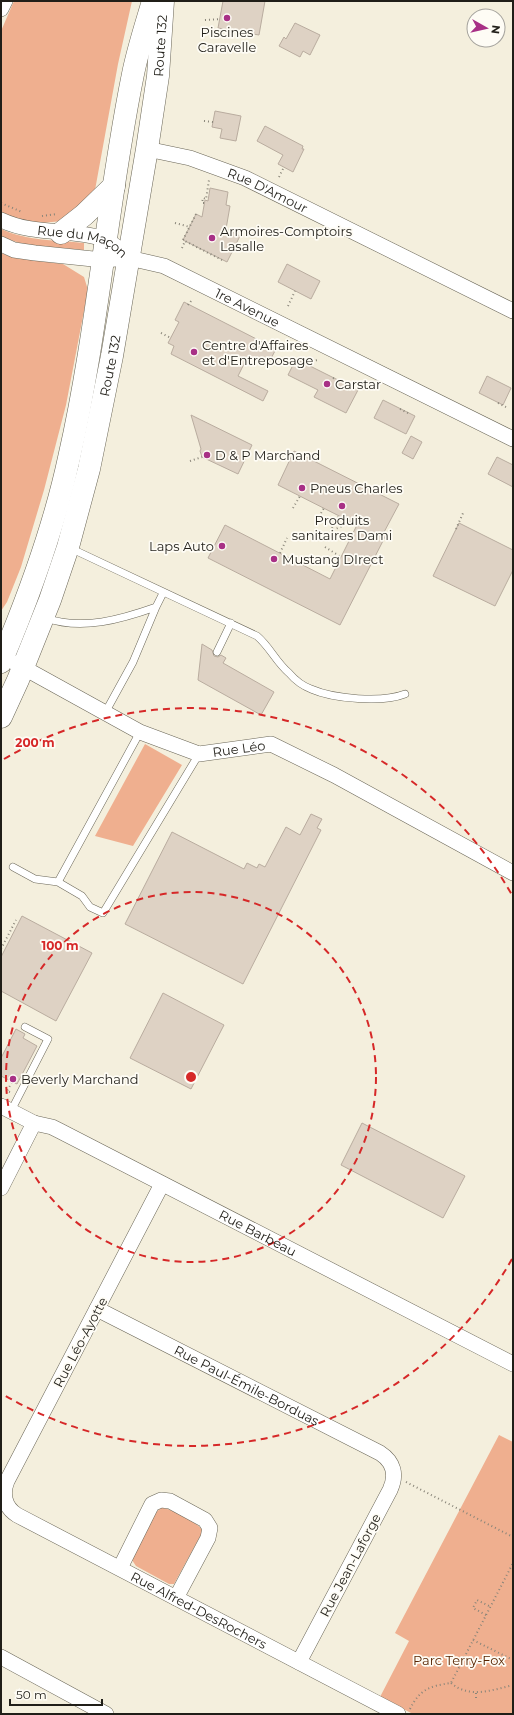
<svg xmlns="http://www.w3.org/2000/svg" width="514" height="1715" viewBox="0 0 514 1715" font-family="Montserrat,sans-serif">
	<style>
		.green { fill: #efaf8f }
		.building { fill: #ded2c4; stroke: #b9ac9f }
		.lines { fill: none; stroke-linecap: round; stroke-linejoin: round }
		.service-casing { stroke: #6a6657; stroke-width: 8 }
		.minor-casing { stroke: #6a6657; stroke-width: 16 }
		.trunk-casing { stroke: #6a6657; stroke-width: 23 }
		.path { stroke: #898579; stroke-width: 2; stroke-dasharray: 1 3; stroke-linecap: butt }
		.service { stroke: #fff; stroke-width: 7 }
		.minor { stroke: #fff; stroke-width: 15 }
		.trunk { stroke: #fff; stroke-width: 22 }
		.ring { fill: none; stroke: #d62828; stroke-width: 2; stroke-dasharray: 7 5 }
		.poi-dot { fill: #a83086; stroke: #fefcf5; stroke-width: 1.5 }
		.labels { text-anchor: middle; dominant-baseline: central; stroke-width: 3.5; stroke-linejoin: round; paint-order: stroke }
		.poi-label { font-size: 13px; fill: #201e18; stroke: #fefcf5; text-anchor: start }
		.street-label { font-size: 13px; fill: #201e18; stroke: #fefcf5 }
		.park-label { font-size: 13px; fill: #582401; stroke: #fefcf5 }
		.centre { fill: #d62828; stroke: #fefcf5; stroke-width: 2 }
		.ring-label { font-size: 12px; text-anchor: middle; font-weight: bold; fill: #d62828; stroke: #fefcf5; stroke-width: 3.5; stroke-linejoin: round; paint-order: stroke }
	</style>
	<rect width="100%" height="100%" fill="#f4efdd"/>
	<!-- green -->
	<path class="green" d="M14,1H132L118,64L95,190L62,221L42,223L19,220L1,212V31Z
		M1,229C27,241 56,240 84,243V250L26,245L1,237Z
		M1,253L15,258L63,264L84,277L88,290L66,405L44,490L21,567L7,602L1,611Z
		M145,744L182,765L133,846L95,836Z
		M499,1435L513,1442V1714H413L380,1697L409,1641L395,1633Z
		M161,1508C169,1507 199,1523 202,1530V1533L174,1584H169L136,1566L132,1560L155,1513Z"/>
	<!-- building -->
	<path class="building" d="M223,1H265L259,35L218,28Z
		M295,23L320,35L310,55L303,51L300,57L279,46L284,37L286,39Z
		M215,111L241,116L236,141L220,138L222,129L212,127Z
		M265,126L303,146L302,149H304L293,172L278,164L283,155L257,141Z
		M210,188L228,192L226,205L230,206L226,229L240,236L227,262L183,240L196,214L202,217L205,200L208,201Z
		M287,264L320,281L311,299L278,282Z
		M184,302L276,349L267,366L248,356L238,376L268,391L263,401L171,354L174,346L168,343L179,322L175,320Z
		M296,359L358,390L346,413L314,397L318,390L288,375Z
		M487,376L511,388L503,405L479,393Z
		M383,400L415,416L406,434L374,418Z
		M191,415L252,445L238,474L202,457L200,451L201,449Z
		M411,436L422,442L413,459L402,453Z
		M294,451L399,504L383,534L386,535L340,625L208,558L225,525L330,579L357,525L278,485Z
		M497,457L513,465V487L488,474Z
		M459,523L513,550V570L495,606L433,576Z
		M202,644L212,650L214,656L218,657L221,655L226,658L223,663L274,692L261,715L198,680Z
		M311,814L322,819L317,828L321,830L243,984L125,924L172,832L244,869L247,863L257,868L259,864L265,867L286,827L300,835Z
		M22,916L92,953L56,1021L1,991V957Z
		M163,993L224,1025L191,1089L130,1058Z
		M16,1029L25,1034L23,1038L37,1046L17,1084L1,1076V1058Z
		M362,1123L465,1176L443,1218L341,1165Z"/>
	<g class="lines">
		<!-- service casing -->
		<g class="service-casing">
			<path id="service" d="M70,548L257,636C270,647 276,662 289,673C295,680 303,686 311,689C334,699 382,703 405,694
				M46,618C82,631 122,619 156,607L163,593
				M217,652L231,623
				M105,713L133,662L156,607
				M140,732L58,882L82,896L90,907L103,913L199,754
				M13,867L35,879L58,882
				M11,1111L48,1039L25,1027"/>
		</g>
		<!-- minor casing -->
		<g class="minor-casing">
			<g id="minor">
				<path d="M1,9L5,1"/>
				<path id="s1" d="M147,149L190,158L245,178L513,311"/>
				<path id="s2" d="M1,220C35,236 70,228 104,239C113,242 122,252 129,258"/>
				<path id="s3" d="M1,244L14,250L35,253L103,260L129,258L164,266L513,439"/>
				<path id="s4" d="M15,663L140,732L199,754L271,744L334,775L513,873"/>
				<path id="s5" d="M1,1106L34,1123L52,1127L60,1131L513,1364"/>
				<path id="s6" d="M162,1184L7,1481C2,1493 4,1507 17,1515L398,1714"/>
				<path d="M1,1188L34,1123"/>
				<path id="s7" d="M97,1309L380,1453C394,1462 397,1475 390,1490L299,1662"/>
				<path d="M120,1568L152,1504L161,1500L170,1501L205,1520L210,1528L208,1538L176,1598"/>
				<path d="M1,1657L106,1714"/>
			</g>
		</g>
		<!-- trunk casing -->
		<g class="trunk-casing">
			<g id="trunk">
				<path d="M61,233L84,215L114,186"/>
				<path d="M1,662C29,596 54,528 69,458C98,331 107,201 133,74C138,49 146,25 153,1"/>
				<path id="s8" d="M1,717L18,680L50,600L68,547L89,469L112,356L147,149L158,76L163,1"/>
			</g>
		</g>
		<!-- path -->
		<path class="path" d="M205,20L220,19
			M204,121L213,122
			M279,177L284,167
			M1,203L22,212
			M204,203H202L203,198L206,199L209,180
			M196,214L183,240L222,260
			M42,216L57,214
			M175,223L190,227
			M182,248L185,241
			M188,305L191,301
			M288,306L295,291
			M161,333L171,338
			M304,362L318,360
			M333,378L337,380
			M498,403L506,407
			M400,409L408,413
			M190,461L202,457
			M512,465H513
			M293,508L300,496
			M317,520L324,508
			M332,528L339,516
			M456,529L464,511
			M333,530L352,522
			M325,547L341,557
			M280,553L287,538
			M1,949L16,920
			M10,1092L7,1091L12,1082
			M406,1482L513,1537
			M486,1615L473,1608L477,1600L491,1607
			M473,1640L513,1660
			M451,1683C470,1699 492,1690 513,1685
			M476,1693V1699
			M410,1709C420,1689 430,1686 451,1683L513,1563"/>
		<!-- service -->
		<use href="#service" class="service"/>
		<!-- minor -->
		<use href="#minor" class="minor"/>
		<!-- trunk -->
		<use href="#trunk" class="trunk"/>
	</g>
	<!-- distance rings -->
	<g class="ring">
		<circle cx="191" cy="1077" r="185"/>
		<path d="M512 1259A369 369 0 0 1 4 1395M4 759A369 369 0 0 1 512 895"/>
	</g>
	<!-- markers -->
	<g class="poi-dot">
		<circle cx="227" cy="18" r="4"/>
		<circle cx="212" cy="238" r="4"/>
		<circle cx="194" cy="352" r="4"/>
		<circle cx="327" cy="384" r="4"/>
		<circle cx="207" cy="455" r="4"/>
		<circle cx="302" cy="488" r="4"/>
		<circle cx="342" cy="506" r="4"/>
		<circle cx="222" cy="546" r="4"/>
		<circle cx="274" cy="559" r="4"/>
		<circle cx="13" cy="1079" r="4"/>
	</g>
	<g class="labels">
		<!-- poi labels -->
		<g class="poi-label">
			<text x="227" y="32" text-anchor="middle">Piscines<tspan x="227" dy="15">Caravelle</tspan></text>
			<text x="220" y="231">Armoires-Comptoirs<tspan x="220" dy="15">Lasalle</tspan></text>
			<text x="202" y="345">Centre d'Affaires<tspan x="202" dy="15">et d'Entreposage</tspan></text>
			<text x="335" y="384">Carstar</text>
			<text x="215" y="455">D &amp; P Marchand</text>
			<text x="310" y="488">Pneus Charles</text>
			<text x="342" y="520" text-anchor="middle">Produits<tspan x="342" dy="15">sanitaires Dami</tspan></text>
			<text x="214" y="546" text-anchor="end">Laps Auto</text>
			<text x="282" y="559">Mustang DIrect</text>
			<text x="21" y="1079">Beverly Marchand</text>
		</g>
		<!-- street labels -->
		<g class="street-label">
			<text stroke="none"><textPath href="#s8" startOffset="693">Route 132</textPath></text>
			<text stroke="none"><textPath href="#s1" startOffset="128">Rue D'Amour</textPath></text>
			<text stroke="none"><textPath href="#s2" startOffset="85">Rue du Maçon</textPath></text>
			<text stroke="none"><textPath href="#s3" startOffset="259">1re Avenue</textPath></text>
			<text stroke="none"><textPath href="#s8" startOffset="369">Route 132</textPath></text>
			<text stroke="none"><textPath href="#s4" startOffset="246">Rue Léo</textPath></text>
			<text stroke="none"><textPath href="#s5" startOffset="287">Rue Barbeau</textPath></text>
			<text transform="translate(80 1342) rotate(-62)">Rue Léo-Ayotte</text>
			<text stroke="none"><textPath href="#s7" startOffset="168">Rue Paul-Émile-Borduas</textPath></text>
			<text transform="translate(350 1565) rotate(-62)">Rue Jean-Laforge</text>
			<text stroke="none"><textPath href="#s6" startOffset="579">Rue Alfred-DesRochers</textPath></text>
		</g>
		<!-- park labels -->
		<g class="park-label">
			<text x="459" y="1660">Parc Terry-Fox</text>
		</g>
	</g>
	<circle cx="191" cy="1077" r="6" class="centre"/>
	<g class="ring-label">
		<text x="35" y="747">200 m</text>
		<text x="60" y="950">100 m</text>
	</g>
	<!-- border -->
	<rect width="514" height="1715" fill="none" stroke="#201e18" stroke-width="4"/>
	<!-- north arrow -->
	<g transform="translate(486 28) rotate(98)"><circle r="19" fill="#fefcf5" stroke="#a5a39d"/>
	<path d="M0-3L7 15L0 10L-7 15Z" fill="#a83086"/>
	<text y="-6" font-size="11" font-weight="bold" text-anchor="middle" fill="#201e18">N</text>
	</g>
	<!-- scale -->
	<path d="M10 1699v6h92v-6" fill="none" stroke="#201e18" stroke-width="2"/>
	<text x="16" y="1699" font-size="12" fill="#201e18" stroke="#fefcf5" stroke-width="3" paint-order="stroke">50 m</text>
</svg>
